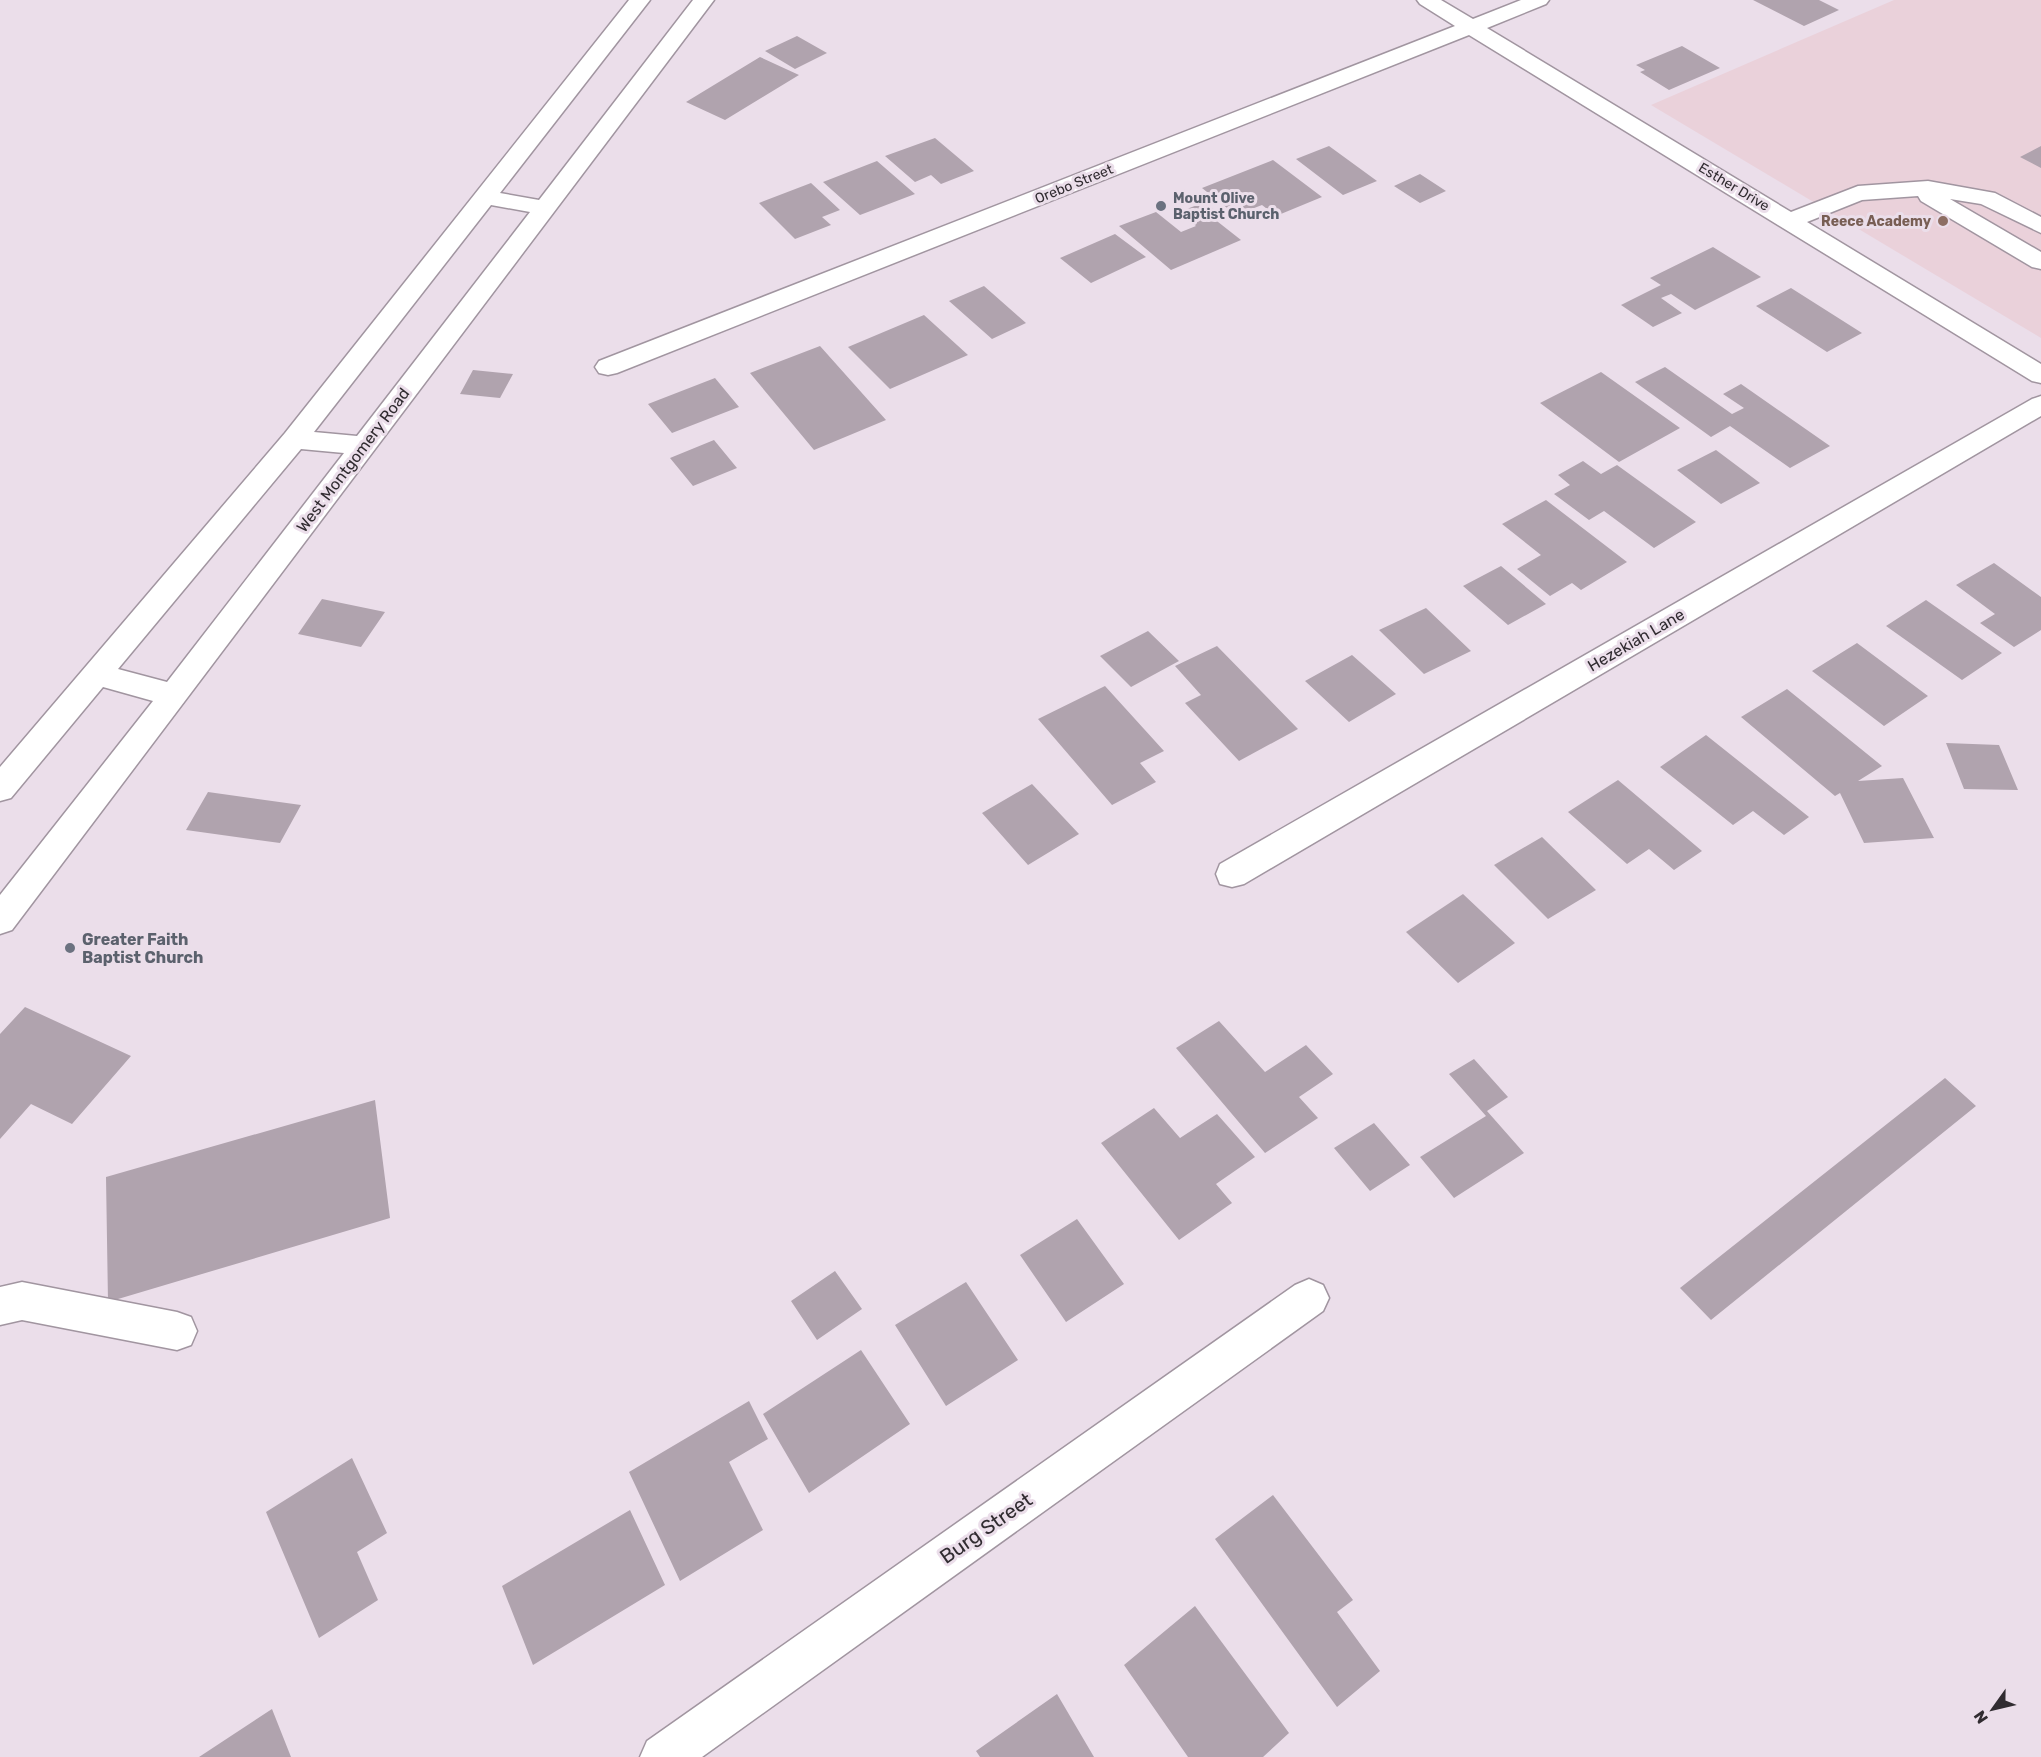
<svg xmlns="http://www.w3.org/2000/svg" width="2041" height="1757" viewBox="0 0 2041 1757" font-family="Rubik,sans-serif">
	<style>
		.education { fill: #ead1da }
		.building { fill: #b0a3ae }
		.lines { fill: none; stroke-linecap: round; stroke-linejoin: round }
		.minor-casing { stroke: #a195a0; stroke-width: 3 }
		.major-casing { stroke: #a195a0; stroke-width: 3 }
		.minor { fill: #fff; fill-rule: evenodd }
		.major { fill: #fff; fill-rule: evenodd }
		.worship-dot { fill: #6b7280; stroke: #ebdeea; stroke-width: 2 }
		.education-dot { fill: #8d6e63; stroke: #ebdeea; stroke-width: 2 }
		.labels { text-anchor: middle; dominant-baseline: central; stroke-width: 6; stroke-linejoin: round; paint-order: stroke }
		.far-street-label { font-size: 14px; fill: #312c31; stroke: #ebdeea }
		.far-worship-label { font-size: 14px; font-weight: bold; fill: #5b616d; stroke: #ebdeea; text-anchor: start }
		.far-education-label { font-size: 14px; font-weight: bold; fill: #785e54; stroke: #ebdeea; text-anchor: end }
		.street-label { font-size: 16px; fill: #312c31; stroke: #ebdeea }
		.worship-label { font-size: 16px; font-weight: bold; fill: #5b616d; stroke: #ebdeea; text-anchor: start }
		.near-street-label { font-size: 20px; fill: #312c31; stroke: #ebdeea }
	</style>
	<rect width="100%" height="100%" fill="#ebdeea"/>
	<!-- education -->
	<path class="education" d="M1894,0H2041V338L1651,105Z"/>
	<!-- building -->
	<path class="building" d="M1753,0H1819L1839,10L1804,26Z
		M797,36L827,53L795,69L765,51Z
		M1682,46L1720,68L1669,90L1640,72L1645,70L1636,65Z
		M760,57L799,75L725,120L686,102Z
		M935,138L974,171L941,184L931,175L915,182L885,156Z
		M1329,146L1377,181L1343,195L1296,159Z
		M2041,146V168L2020,157Z
		M1273,160L1322,197L1276,216L1262,205L1236,215L1202,188Z
		M877,161L915,194L860,215L823,182Z
		M1420,174L1446,191L1420,203L1394,186Z
		M811,183L840,210L822,217L831,225L795,239L759,203Z
		M1205,202L1221,215L1213,218L1241,240L1171,270L1119,226L1156,212L1181,232L1196,226L1179,212Z
		M1115,234L1146,257L1091,283L1060,258Z
		M1713,247L1761,277L1695,310L1671,294L1661,298L1682,313L1653,327L1621,305L1661,285L1650,278Z
		M984,286L1026,323L992,339L949,301Z
		M1791,288L1862,333L1827,352L1756,306Z
		M924,315L968,355L890,389L848,347Z
		M820,346L886,420L814,450L750,373Z
		M1665,367L1732,414L1744,408L1723,394L1741,384L1830,446L1790,468L1730,426L1711,437L1635,382Z
		M473,370L513,374L500,398L460,394Z
		M1601,372L1680,428L1619,462L1540,403Z
		M715,378L739,407L672,433L648,404Z
		M714,440L737,468L693,486L670,458Z
		M1716,450L1760,483L1721,504L1677,470Z
		M1583,461L1601,474L1617,465L1696,522L1654,548L1604,511L1589,520L1554,494L1570,485L1558,475Z
		M1546,500L1627,562L1581,590L1572,583L1550,596L1517,569L1541,555L1502,524Z
		M1994,563L2041,597V630L2014,647L1980,623L1995,614L1956,585Z
		M1501,566L1546,604L1508,625L1463,586Z
		M322,599L385,612L361,647L298,634Z
		M1926,600L2002,653L1962,680L1886,626Z
		M1426,608L1471,651L1424,674L1379,630Z
		M1148,631L1179,661L1131,687L1100,656Z
		M1857,643L1928,696L1884,726L1812,671Z
		M1217,646L1298,729L1239,761L1185,703L1201,695L1175,666Z
		M1352,655L1396,694L1349,722L1305,681Z
		M1105,686L1164,751L1140,763L1156,782L1112,805L1038,719Z
		M1787,689L1882,766L1858,781L1903,778L1934,838L1864,843L1840,793L1835,796L1741,717Z
		M1706,735L1809,817L1784,835L1753,811L1733,825L1660,767Z
		M1946,743L1999,745L2018,790L1964,789Z
		M1618,780L1702,851L1674,870L1649,849L1627,864L1568,812Z
		M1032,784L1079,834L1028,865L982,813Z
		M208,792L301,805L280,843L186,830Z
		M1542,837L1596,890L1548,919L1494,865Z
		M1463,894L1515,943L1458,983L1406,932Z
		M25,1007L131,1056L72,1124L31,1104L0,1139V1034Z
		M1219,1021L1265,1072L1306,1045L1333,1074L1299,1097L1318,1118L1265,1153L1176,1048Z
		M1474,1059L1508,1097L1487,1111L1524,1153L1454,1198L1420,1157L1486,1116L1449,1074Z
		M1945,1078L1976,1106L1711,1320L1680,1288Z
		M375,1100L390,1218L108,1302L106,1177Z
		M1154,1108L1180,1138L1217,1114L1255,1157L1216,1184L1232,1203L1179,1240L1101,1143Z
		M1374,1123L1410,1165L1370,1191L1334,1148Z
		M1077,1219L1124,1284L1066,1322L1020,1255Z
		M835,1271L862,1309L817,1340L791,1301Z
		M966,1282L1018,1360L946,1406L895,1325Z
		M861,1350L910,1424L809,1493L763,1414Z
		M749,1401L768,1439L729,1462L763,1530L680,1581L629,1472Z
		M352,1458L387,1533L357,1552L378,1600L319,1638L266,1512Z
		M1273,1495L1353,1600L1337,1612L1380,1671L1337,1707L1215,1539Z
		M630,1510L665,1585L533,1665L502,1586Z
		M1195,1606L1289,1733L1263,1757H1188L1124,1665Z
		M1057,1694L1094,1757H980L976,1751Z
		M272,1709L291,1757H199Z"/>
	<g class="lines">
		<!-- minor casing -->
		<g class="minor-casing">
			<path id="minor" d="M1417,0H1441L1473,19L1521,0H1549L1546,4L1487,28L1791,212L1858,186L1928,181L1995,193L2041,217V233L1981,204L1950,199L2041,252V269L2032,267L1921,201L1918,196L1862,200L1807,222L2041,364V383L2032,381L1469,35L617,373L608,375L599,373L595,367L599,361L1455,26L1420,4Z
				M2041,396V416L1244,884L1232,887L1220,884L1216,874L1220,864L2032,399Z
				M1309,1279L1323,1285L1329,1298L1323,1311L702,1757H640L647,1741L1295,1285Z
				M22,1282L177,1312L191,1317L197,1331L191,1345L177,1350L22,1320L0,1325V1287Z"/>
		</g>
		<!-- major casing -->
		<g class="major-casing">
			<path id="major" d="M629,0H650L500,193L539,200L693,0H714L12,930L0,934V895L153,701L103,687L11,798L0,801V767L285,433ZM491,205L530,212L357,436L314,432ZM301,449L344,453L167,682L118,669Z"/>
		</g>
		<!-- minor -->
		<use href="#minor" class="minor"/>
		<!-- major -->
		<use href="#major" class="major"/>
	</g>
	<!-- markers -->
	<g class="worship-dot">
		<circle cx="1161" cy="206" r="6"/>
		<circle cx="70" cy="948" r="6"/>
	</g>
	<circle class="education-dot" cx="1943" cy="221" r="6"/>
	<g class="labels">
		<!-- far-street labels -->
		<g class="far-street-label">
			<text transform="translate(1074 184) rotate(-22)">Orebo Street</text>
			<text transform="translate(1734 187) rotate(31)">Esther Drive</text>
		</g>
		<!-- far-worship labels -->
		<g class="far-worship-label">
			<text x="1173" y="198">Mount Olive<tspan x="1173" dy="16">Baptist Church</tspan></text>
		</g>
		<!-- far-education labels -->
		<g class="far-education-label">
			<text x="1931" y="221">Reece Academy</text>
		</g>
		<!-- street labels -->
		<g class="street-label">
			<text transform="translate(353 460) rotate(-53)">West Montgomery Road</text>
			<text transform="translate(1636 640) rotate(-30)">Hezekiah Lane</text>
		</g>
		<!-- worship labels -->
		<g class="worship-label">
			<text x="82" y="939">Greater Faith<tspan x="82" dy="18">Baptist Church</tspan></text>
		</g>
		<!-- near-street labels -->
		<g class="near-street-label">
			<text transform="translate(986 1528) rotate(-35)">Burg Street</text>
		</g>
	</g>
	<!-- north arrow -->
	<g transform="translate(1993 1709) rotate(236)" stroke="#ebdeea" stroke-width="4.5" paint-order="stroke">
	<path d="M0-4.5L10 22L0 15L-10 22Z" fill="#312c31"/>
	<text y="-9" font-size="16" font-weight="bold" text-anchor="middle" fill="#312c31">N</text>
	</g>
</svg>
